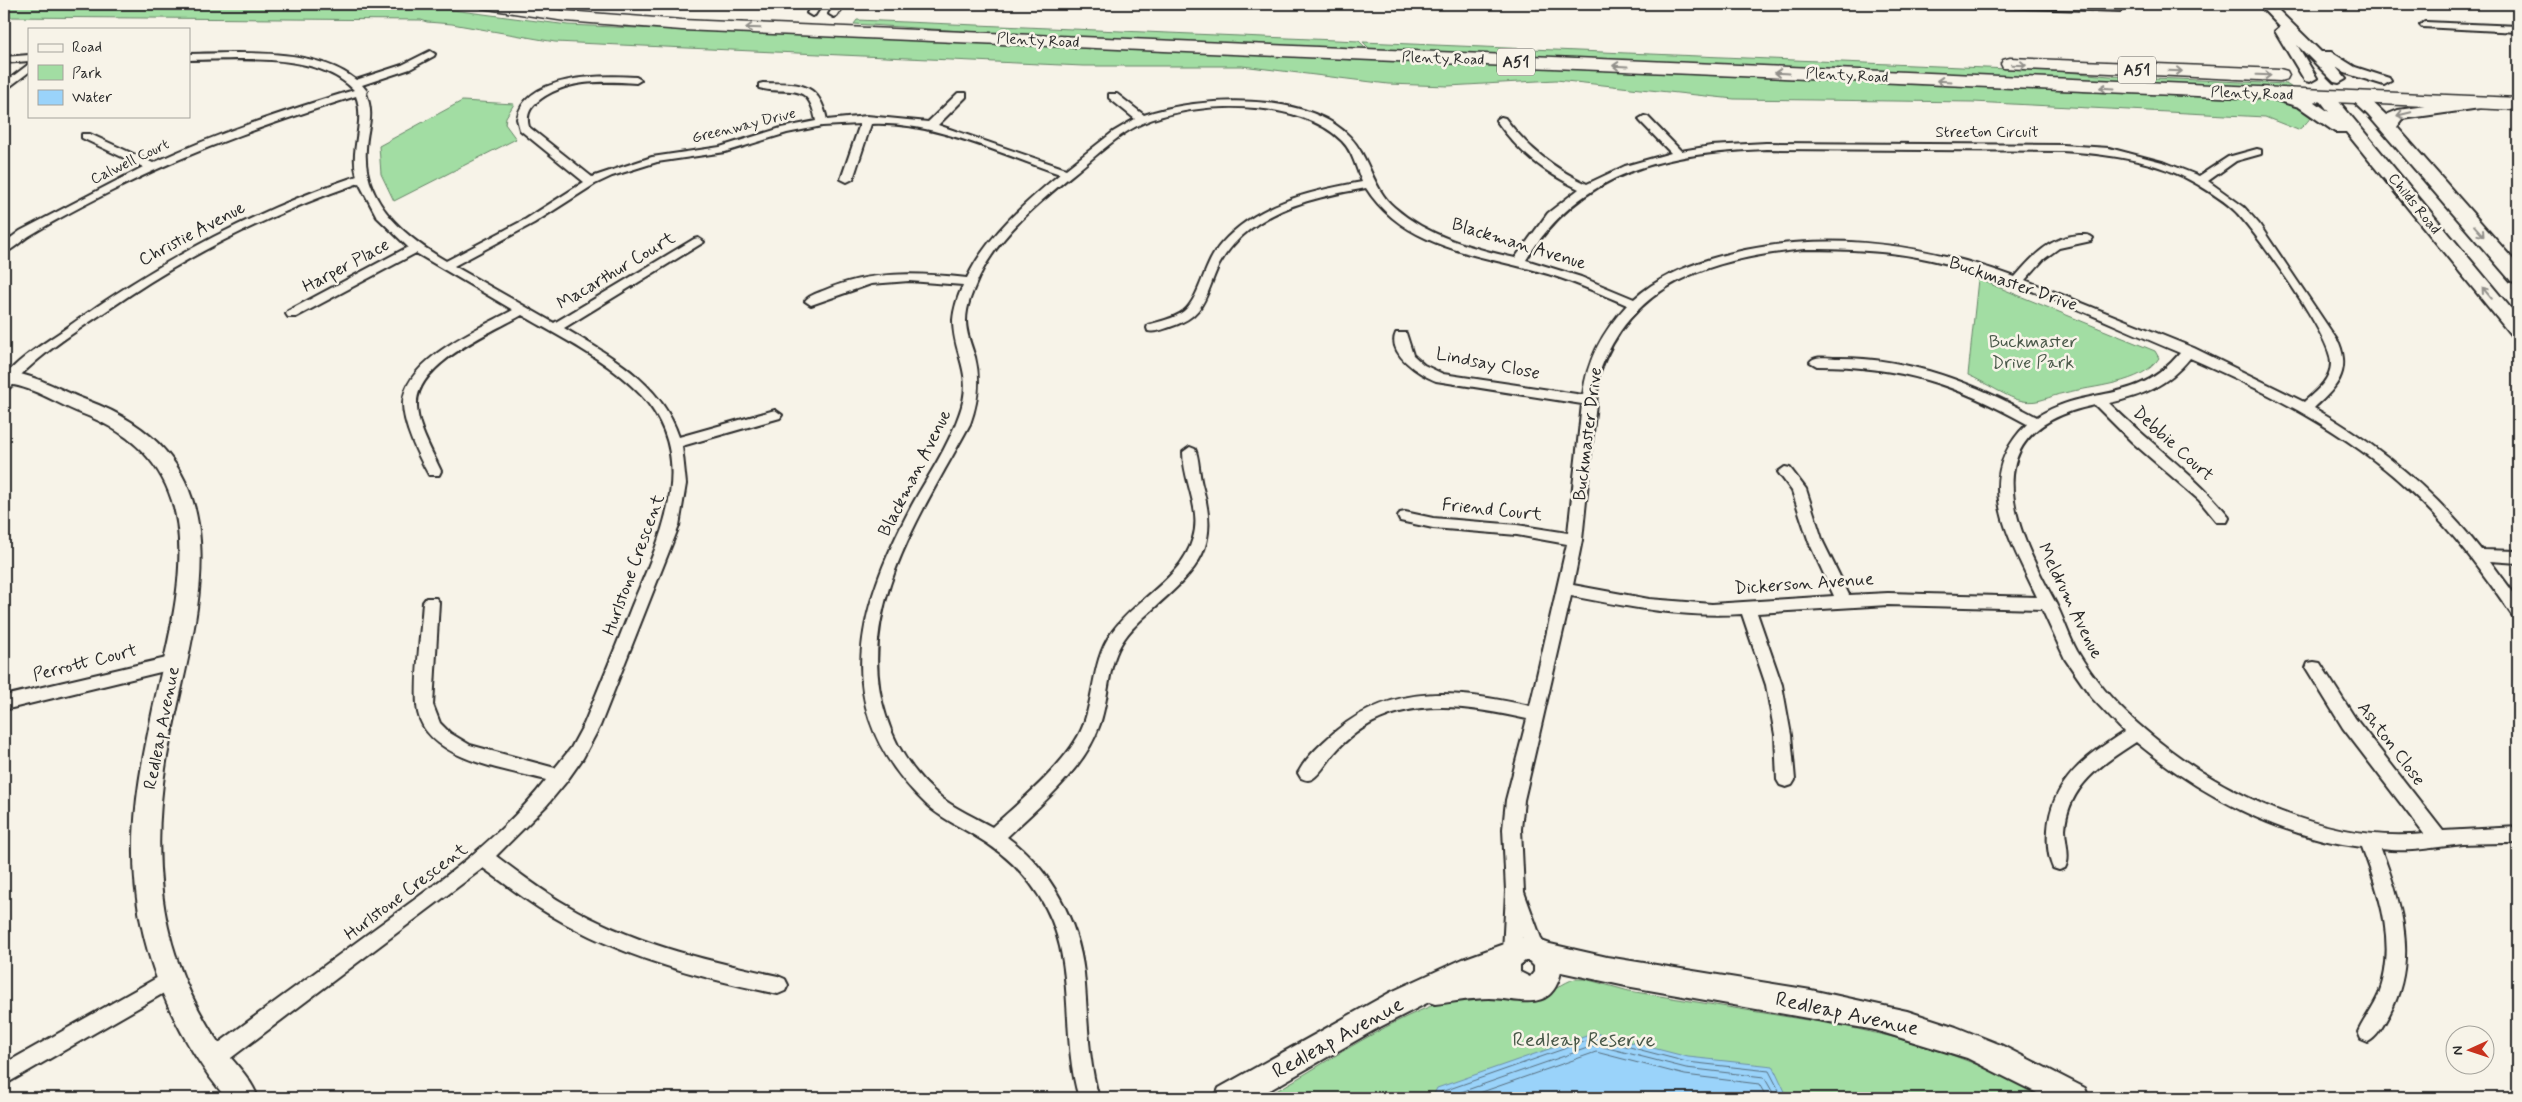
<svg xmlns="http://www.w3.org/2000/svg" width="2522" height="1102" viewBox="0 0 2522 1102" font-family="Mynerve,sans-serif">
	<style>
		.green { fill: #a2dda3; stroke: #668467 }
		.water { fill: #9ad3fa; stroke: #6e90a7 }
		.lines { fill: none; stroke-linecap: round; stroke-linejoin: round }
		.shore { stroke: #576e7e; stroke-width: 1 }
		.street-casing { stroke: #2b2b2b; stroke-width: 4 }
		.secondary-casing { stroke: #2b2b2b; stroke-width: 4 }
		.primary-casing { stroke: #2b2b2b; stroke-width: 4 }
		.highway-casing { stroke: #2b2b2b; stroke-width: 3 }
		.street { fill: #f7f3e8; fill-rule: evenodd }
		.secondary { fill: #f7f3e8; fill-rule: evenodd }
		.primary { fill: #f7f3e8; fill-rule: evenodd }
		.highway { fill: #f7f3e8; fill-rule: evenodd }
		.oneway { stroke: #918f8a }
		.labels { text-anchor: middle; dominant-baseline: central; stroke-width: 5; stroke-linejoin: round; paint-order: stroke }
		.far-street-label { font-size: 15px; fill: #2b2b2b; stroke: #f7f3e8 }
		.shield { fill: #f7f3e8; stroke: #686764; stroke-width: 1 }
		.shield-label { font-size: 16px; font-weight: bold; fill: #2b2b2b }
		.street-label { font-size: 18px; fill: #2b2b2b; stroke: #f7f3e8 }
		.park-label { font-size: 18px; fill: #495849; stroke: #f7f3e8 }
		.near-street-label { font-size: 21px; fill: #2b2b2b; stroke: #f7f3e8 }
		.near-park-label { font-size: 21px; fill: #495849; stroke: #f7f3e8 }
	</style>
	<rect width="100%" height="100%" fill="#f7f3e8"/>
	<filter id="ink" filterUnits="userSpaceOnUse"><feTurbulence type="fractalNoise" baseFrequency=".02" numOctaves="2"/><feDisplacementMap in="SourceGraphic" scale="10" xChannelSelector="R" yChannelSelector="G"/><feConvolveMatrix kernelMatrix="1 2 1 2 8 2 1 2 1" color-interpolation-filters="sRGB"/></filter>
	<g filter="url(#ink)">
		<!-- green -->
		<path class="green" d="M4,4H406L568,25L2315,102C2316,113 2307,124 2298,130L2265,117L1973,102L1734,99L1556,80L1448,86L1388,84L1242,66H1083L555,42L452,24L427,22L421,20L4,17Z
			M857,20L1359,41L1368,50L1025,35L854,24Z
			M1363,42L2057,71L2109,76L2286,84L2294,89L1371,50Z
			M462,101L514,104L506,117L505,124L516,139L394,201L381,174L379,146Z
			M1978,279L2155,351L2159,358C2143,384 2092,386 2064,393C2049,396 2039,404 2023,401C2009,399 1983,381 1968,375Z
			M1575,979H1585L1629,991L1844,1026L1893,1037L1941,1051L1997,1072L2047,1098H1264C1320,1067 1382,1023 1442,1002C1476,991 1510,999 1545,994C1552,993 1563,982 1575,979Z"/>
		<!-- water -->
		<path class="water" d="M1595,1033L1688,1057L1773,1066L1788,1098H1432L1437,1088Z"/>
		<g class="lines">
			<!-- shore -->
			<path class="shore" d="M1437,1098L1441,1092L1595,1038L1687,1062L1769,1071L1783,1098
				M1444,1098L1596,1045L1686,1068L1764,1077L1776,1098
				M1465,1098L1596,1052L1685,1075L1759,1084L1767,1098"/>
			<!-- street casing -->
			<g class="street-casing">
				<path id="street" d="M812,4H822L815,15L812,16L807,13Z
					M835,4H845L837,16L834,17L829,14Z
					M1990,4L2120,5L2125,8L2120,11L1995,7Z
					M2425,22L2518,26V32L2422,27L2420,25Z
					M430,51L435,54L434,56L410,69L362,85L367,91L366,93C375,118 367,125 366,149C362,202 405,237 446,261L526,219L584,182L520,130L517,119C525,74 603,75 636,77L641,80L636,83C602,81 565,79 537,102C529,109 526,116 529,127L592,177L652,157L720,147L781,128L816,121C808,79 790,96 759,88V84L763,83C797,84 819,80 827,120L867,116L928,122L958,93H966V97L938,125L1066,169L1113,132L1135,119L1109,98V94H1117L1144,115C1199,96 1307,91 1350,137C1370,158 1372,188 1394,207C1428,237 1473,248 1515,258L1548,213L1579,189C1544,172 1518,152 1496,120L1501,117L1505,118C1528,148 1553,168 1587,184L1625,166L1671,153L1640,121L1639,119L1644,116L1648,117L1681,151L1711,146L1766,143L2062,145L2109,148L2166,163L2199,176L2228,157L2257,149L2261,150V154L2236,161L2208,181L2244,207L2259,224L2339,343C2351,373 2336,388 2314,408C2379,445 2435,491 2481,550L2518,551V563L2490,561L2518,599V617L2512,615C2481,570 2449,526 2408,489C2346,431 2268,392 2190,358C2168,385 2143,396 2109,403C2147,441 2193,473 2227,514L2229,518L2227,522H2217L2199,500L2132,442L2095,405C1973,430 2011,522 2054,600C2063,616 2068,635 2077,651C2093,678 2115,704 2138,724C2212,790 2322,844 2424,834L2343,728L2306,668L2308,663L2314,662L2320,663L2355,718L2443,831L2518,827V843C2500,843 2481,843 2463,844C2435,847 2409,853 2381,849C2402,904 2419,960 2389,1015C2383,1025 2378,1037 2368,1042L2361,1039L2358,1032C2364,1019 2373,1008 2379,994C2397,945 2380,894 2362,847C2279,837 2200,795 2136,742C2102,764 2068,786 2065,829C2065,842 2071,857 2065,868L2059,870L2053,868C2048,857 2047,842 2048,830C2051,782 2086,756 2124,732L2092,698L2065,659L2042,609L1888,605L1757,613L1782,685L1791,735L1795,780L1792,785L1786,787L1780,785L1777,780L1775,735L1766,685L1742,614C1684,618 1628,607 1571,596L1524,800L1521,829L1524,892L1546,952L1544,958L1537,961L1530,958L1522,937L1521,953L1519,959L1512,962L1505,959L1503,953L1506,891L1503,829L1506,800L1527,719C1472,707 1413,696 1363,728C1354,734 1344,742 1337,750C1329,758 1322,773 1312,779C1308,781 1305,780 1301,778L1298,773C1306,757 1323,742 1337,730C1396,682 1460,691 1530,706L1567,544L1517,535L1433,528L1400,521L1398,517L1400,513L1405,512L1433,518L1517,525L1568,533L1582,404L1436,381C1421,375 1386,354 1396,333H1406L1413,355L1424,365L1443,374L1583,395C1587,359 1603,331 1627,305C1601,294 1575,282 1548,274C1484,255 1405,250 1366,188C1322,196 1277,205 1243,235C1234,243 1225,254 1219,265C1205,294 1207,316 1170,327C1163,329 1156,333 1148,331L1147,328L1148,325C1160,321 1174,319 1184,311C1200,298 1204,263 1221,244C1257,203 1311,191 1362,182C1356,168 1353,152 1342,141C1300,98 1195,100 1143,123C1122,132 1105,148 1088,162C1048,195 1002,230 979,277C973,291 966,305 966,321C966,333 971,345 975,357C981,381 978,402 970,424C923,512 852,612 886,716C896,749 916,777 943,799C958,810 976,818 992,827C1020,802 1070,760 1083,726C1095,694 1092,660 1112,632C1136,598 1181,580 1193,538C1202,510 1183,481 1183,452L1190,447L1195,449C1199,456 1199,475 1202,485C1220,548 1199,568 1154,608C1142,619 1129,630 1121,644C1107,668 1109,698 1100,724C1085,769 1040,805 1007,837C1050,868 1078,920 1084,973C1088,1015 1087,1057 1099,1098H1079C1060,1036 1077,967 1046,908C1029,876 1004,852 972,834C957,825 939,817 926,804C828,711 856,611 912,505C928,476 948,447 959,415C975,372 953,357 953,320C954,308 958,296 963,285L909,281L871,284L811,305L805,301C809,295 818,293 825,290C870,270 919,273 967,278C987,236 1025,203 1060,174C1001,154 933,121 871,124L853,179L847,182L841,179L860,124L822,126L787,133L725,152L657,162L612,176L595,184L534,223L454,266L554,323L694,239L698,238L704,242L564,328C610,356 661,382 679,437L775,410L782,415L780,418L682,446L686,484L679,526L600,726L583,758L566,782L547,805L496,856C519,873 541,890 565,904C630,943 704,960 778,976L785,979L788,985L785,991L778,994C700,978 621,957 552,916C527,902 506,884 483,868L219,1067L212,1070L205,1067L202,1060L205,1053C262,1011 320,969 377,927C437,884 500,839 546,780C505,769 420,759 417,705C415,675 421,633 423,602L426,598H436L439,602L433,705L440,723L450,733L470,745L555,768L571,748L584,724C600,685 616,647 631,608C659,540 701,460 641,395C609,361 562,338 522,315C492,332 418,363 417,403C416,425 432,451 441,471L439,475H429C418,456 403,425 403,403C405,359 480,328 513,310L416,253L296,317H288L286,314L288,311L408,247L377,217L359,183C278,211 201,248 130,295C95,319 56,342 25,371C18,377 12,389 4,391V377C21,356 47,342 69,326C158,262 253,211 357,176C349,149 366,123 356,96C277,121 201,147 126,184C93,200 60,217 29,236C21,241 13,250 4,253V243L20,231L143,167L82,138V134H90L153,163C218,133 285,111 354,90C317,51 239,60 189,60V54C238,53 316,47 356,80L402,65ZM1766,149L2062,151C2107,154 2157,160 2197,184C2210,192 2227,202 2237,213C2257,234 2332,338 2331,363C2331,380 2315,392 2304,402L2194,348L2025,280L2044,259L2059,248L2091,241L2093,238C2089,234 2085,235 2079,235C2050,237 2033,256 2015,277C1918,241 1810,228 1710,259C1682,268 1656,279 1634,299L1581,277L1526,260C1582,169 1667,153 1766,149ZM1804,249C1842,249 1880,250 1917,257C2009,275 2094,317 2180,353C2135,407 2088,384 2037,417C1974,383 1908,357 1836,358C1828,358 1815,355 1810,362L1817,366C1901,366 1955,384 2027,424C1970,480 2010,538 2037,597L1888,593L1849,595L1823,542L1806,489L1790,468L1785,467L1778,472L1792,491L1809,542L1834,596L1712,604L1649,599L1573,585L1582,540L1599,374C1632,280 1713,259 1804,249Z
					M29,55V61L4,63V57Z
					M29,64V72L4,91V83Z
					M175,656L181,657L183,662L181,667L4,710V696Z
					M169,971L176,974L179,980L176,986L4,1085V1064Z"/>
			</g>
			<!-- secondary casing -->
			<g class="secondary-casing">
				<path id="secondary" d="M2258,4H2272L2321,52H2331L2355,67L2389,78L2391,81L2384,85L2345,73L2336,67L2346,79L2339,83L2334,82L2297,45L2317,78L2310,82L2305,81L2275,31L2280,27Z
					M4,372C34,373 59,390 86,400C261,464 190,627 166,762C159,805 157,849 162,892C168,946 188,997 218,1042C231,1060 251,1077 258,1098H226C170,1030 134,943 134,854C133,805 143,757 153,709C178,594 222,466 78,412C54,402 30,385 4,384Z
					M1527,936L1550,944L1607,957L1811,990L1907,1011L1956,1027L2001,1045L2085,1088L2089,1098H2047L1967,1058L1875,1030L1626,986L1561,972C1551,1015 1519,998 1489,998C1471,998 1453,1002 1435,1004L1429,1002L1376,1029L1256,1098H1215L1219,1088L1391,992L1463,959ZM1525,961H1529L1534,966V972L1530,977L1520,972V965Z"/>
			</g>
			<!-- primary casing -->
			<g class="primary-casing">
				<path id="primary" d="M2279,90L2311,99L2329,112L2317,96L2319,92H2331L2518,317V336L2511,335L2346,132H2335L2299,107L2273,99L2271,95L2273,91Z
					M2357,92L2363,93L2386,115L2398,110L2481,98L2487,99L2489,103L2487,107L2403,119L2397,127L2518,265V283L2511,281L2368,115L2349,97L2351,93Z"/>
			</g>
			<!-- highway casing -->
			<g class="highway-casing">
				<path id="highway" d="M479,4H521L565,11L682,20L2518,98V110L682,30L565,21L488,9L482,8Z
					M2010,58L2280,69L2287,71L2289,75L2287,79L2280,81L2003,68L2001,64L2003,60Z"/>
			</g>
			<!-- street -->
			<use href="#street" class="street"/>
			<!-- secondary -->
			<use href="#secondary" class="secondary"/>
			<!-- primary -->
			<use href="#primary" class="primary"/>
			<!-- highway -->
			<use href="#highway" class="highway"/>
		</g>
		<!-- one-way arrows -->
		<defs><path id="oneway-shaft" d="M-6 0H5M1.5-3L5.5 0L1.5 3" fill="none" stroke-width="1.6" stroke-linecap="round" stroke-linejoin="round" transform="scale(1.25)"/></defs>
		<g class="oneway">
			<use href="#oneway-shaft" transform="translate(753 28) rotate(-178)"/>
			<use href="#oneway-shaft" transform="translate(2019 65) rotate(2)"/>
			<use href="#oneway-shaft" transform="translate(1620 66) rotate(-177)"/>
			<use href="#oneway-shaft" transform="translate(2175 71) rotate(2)"/>
			<use href="#oneway-shaft" transform="translate(1782 73) rotate(-177)"/>
			<use href="#oneway-shaft" transform="translate(2264 75) rotate(2)"/>
			<use href="#oneway-shaft" transform="translate(1944 81) rotate(-177)"/>
			<use href="#oneway-shaft" transform="translate(2107 88) rotate(-177)"/>
			<use href="#oneway-shaft" transform="translate(2404 114) rotate(166)"/>
			<use href="#oneway-shaft" transform="translate(2479 231) rotate(49)"/>
			<use href="#oneway-shaft" transform="translate(2487 293) rotate(-130)"/>
		</g>
	</g>
	<g class="labels">
		<!-- far-street labels -->
		<g class="far-street-label">
			<text transform="translate(1038 41) rotate(3)">Plenty Road</text>
			<text transform="translate(1443 59) rotate(2)">Plenty Road</text>
			<text transform="translate(1847 76) rotate(3)">Plenty Road</text>
			<text transform="translate(2252 94) rotate(2)">Plenty Road</text>
			<text transform="translate(744 126) rotate(-14)">Greenway Drive</text>
			<text x="1987" y="133">Streeton Circuit</text>
			<text transform="translate(130 162) rotate(-26)">Calwell Court</text>
			<text transform="translate(2414 204) rotate(51)">Childs Road</text>
		</g>
		<!-- shield labels -->
		<g class="shield">
			<rect x="1497" y="48.5" width="38" height="27" rx="4"/>
			<rect x="2118" y="56.5" width="38" height="27" rx="4"/>
		</g>
		<g class="shield-label">
			<text x="1516" y="62">A51</text>
			<text x="2137" y="70">A51</text>
		</g>
		<!-- street labels -->
		<g class="street-label">
			<text transform="translate(192 234) rotate(-28)">Christie Avenue</text>
			<text transform="translate(1519 244) rotate(17)">Blackman Avenue</text>
			<text transform="translate(346 266) rotate(-28)">Harper Place</text>
			<text transform="translate(616 271) rotate(-31)">Macarthur Court</text>
			<text transform="translate(2013 284) rotate(19)">Buckmaster Drive</text>
			<text transform="translate(1488 364) rotate(11)">Lindsay Close</text>
			<text transform="translate(1588 434) rotate(-83)">Buckmaster Drive</text>
			<text transform="translate(2173 444) rotate(42)">Debbie Court</text>
			<text transform="translate(915 473) rotate(-63)">Blackman Avenue</text>
			<text transform="translate(1492 510) rotate(6)">Friend Court</text>
			<text transform="translate(634 565) rotate(-70)">Hurlstone Crescent</text>
			<text transform="translate(1804 584) rotate(-4)">Dickerson Avenue</text>
			<text transform="translate(2070 601) rotate(64)">Meldrum Avenue</text>
			<text transform="translate(85 663) rotate(-14)">Perrott Court</text>
			<text transform="translate(162 728) rotate(-79)">Redleap Avenue</text>
			<text transform="translate(2391 744) rotate(53)">Ashton Close</text>
			<text transform="translate(406 892) rotate(-37)">Hurlstone Crescent</text>
		</g>
		<!-- park labels -->
		<g class="park-label">
			<text x="2033" y="342">Buckmaster<tspan x="2033" dy="21">Drive Park</tspan></text>
		</g>
		<!-- near-street labels -->
		<g class="near-street-label">
			<text transform="translate(1847 1014) rotate(12)">Redleap Avenue</text>
			<text transform="translate(1338 1038) rotate(-29)">Redleap Avenue</text>
		</g>
		<!-- near-park labels -->
		<g class="near-park-label">
			<text x="1584" y="1040">Redleap Reserve</text>
		</g>
	</g>
	<!-- margin -->
	<rect width="2522" height="1102" fill="none" stroke="#f7f3e8" stroke-width="20"/>
	<rect x="10" y="10" width="2502" height="1082" fill="none" stroke="#2b2b2b" stroke-width="2" filter="url(#ink)"/>
	<!-- legend -->
	<rect x="28" y="28" width="162" height="90" fill="#f7f3e8" stroke="#a5a39c"/>
	<rect x="38" y="44" width="25" height="8" fill="#f7f3e8" stroke="#a5a39c"/>
	<text x="72" y="52" font-size="15" fill="#2b2b2b">Road</text>
	<rect x="38" y="65" width="25" height="15" fill="#a2dda3" stroke="#a5a39c"/>
	<text x="72" y="78" font-size="15" fill="#2b2b2b">Park</text>
	<rect x="38" y="90" width="25" height="15" fill="#9ad3fa" stroke="#a5a39c"/>
	<text x="72" y="102" font-size="15" fill="#2b2b2b">Water</text>
	<!-- north arrow -->
	<g transform="translate(2470 1050) rotate(267)"><circle r="24" fill="#f7f3e8" stroke="#a5a39c"/>
	<path d="M0-4L9 19L0 12L-9 19Z" fill="#c8321e"/>
	<text y="-8" font-size="14" font-weight="bold" text-anchor="middle" fill="#2b2b2b">N</text>
	</g>
</svg>
